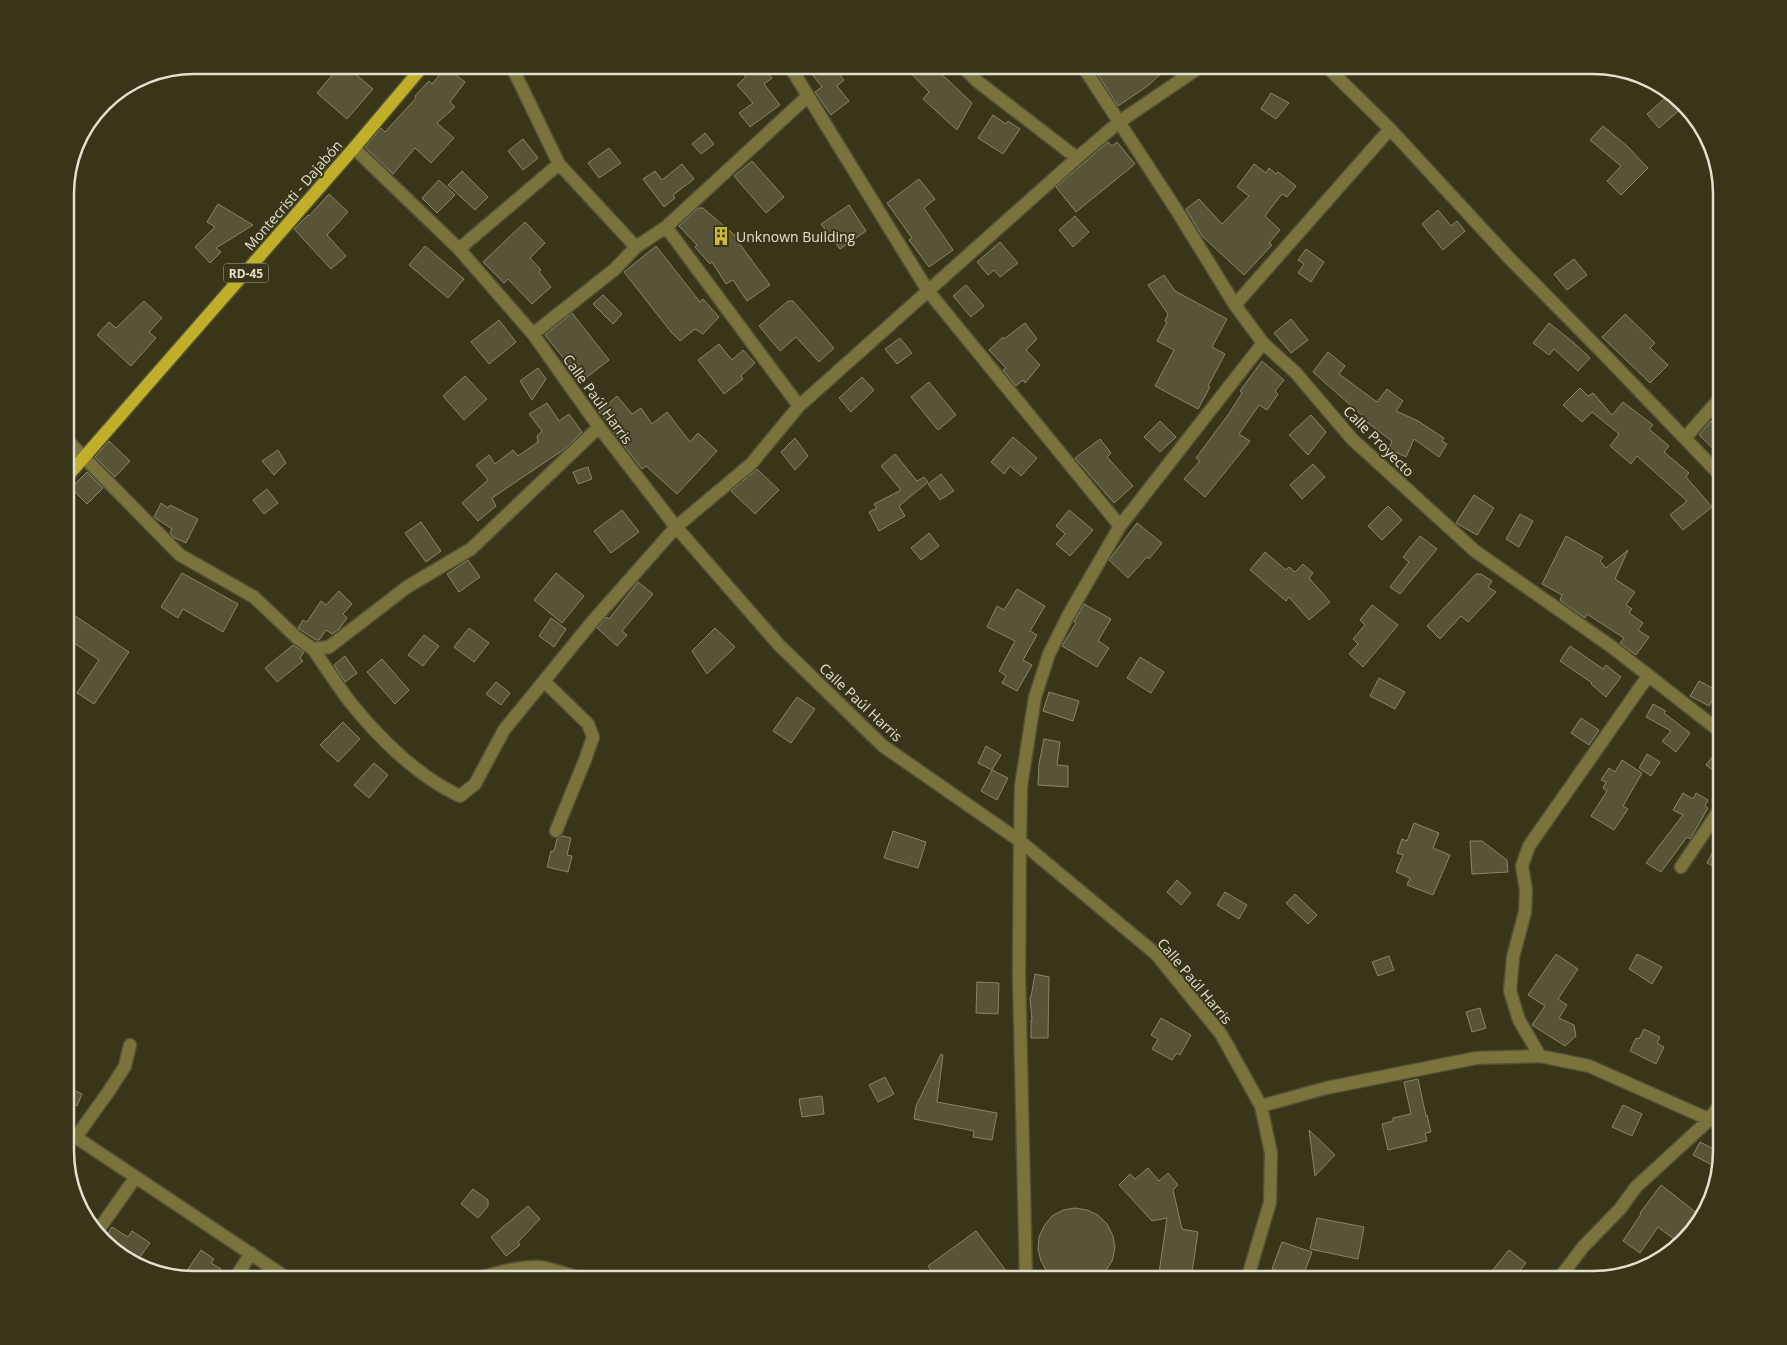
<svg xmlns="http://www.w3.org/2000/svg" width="1787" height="1345" viewBox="0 0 1787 1345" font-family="'Open Sans',sans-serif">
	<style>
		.building { fill: #585438; stroke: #898567 }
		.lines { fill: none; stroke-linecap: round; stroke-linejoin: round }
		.minor-casing { stroke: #545036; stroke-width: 15 }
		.major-casing { stroke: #545036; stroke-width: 15 }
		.minor { stroke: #7a733b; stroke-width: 12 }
		.major { stroke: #c0b029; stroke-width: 12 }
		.labels { text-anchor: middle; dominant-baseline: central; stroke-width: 4; stroke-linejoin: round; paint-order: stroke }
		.shield { fill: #393519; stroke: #afad99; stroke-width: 1 }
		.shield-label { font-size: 12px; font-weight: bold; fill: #e2e0d0 }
		.street-label { font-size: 14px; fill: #e2e0d0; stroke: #393519 }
		.poi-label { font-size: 14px; fill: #e2e0d0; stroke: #393519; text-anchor: start }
		.rim { fill: none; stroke: #e2e0d0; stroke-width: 2.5 }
	</style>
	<rect width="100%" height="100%" fill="#393519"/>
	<!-- building -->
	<path class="building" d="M341,65H345L373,89L347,119L317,93Z
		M735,65H761L772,78L764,84L780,105L750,127L739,113L753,103L737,85L746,77Z
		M805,65H832L844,80L837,86L849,101L831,115L815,92L822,87Z
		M903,65H929L948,80L972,103L957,130L923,99L929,92Z
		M1101,65H1170L1149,85L1118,106L1095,70Z
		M446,67L465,82L450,102L455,107L437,123L454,138L431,163L415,148L393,174L365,147L381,128L385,132L416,98L415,96L429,81L432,84Z
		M1672,92L1684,106L1659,128L1647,114Z
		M1271,93L1289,103L1276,119L1261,109Z
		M993,115L1006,124L1008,121L1020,129L1003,154L978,138Z
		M1603,126L1627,146L1648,168L1621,195L1607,181L1621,166L1590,140Z
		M705,133L714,144L701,154L692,144Z
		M523,139L538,158L523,170L508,151Z
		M1108,142L1112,146L1117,142L1135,164L1076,212L1056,187Z
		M609,148L621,163L599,178L588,163Z
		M752,161L784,197L766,213L734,176Z
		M682,164L694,179L673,195L675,198L664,207L643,179L655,171L662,180Z
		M1254,164L1266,173L1269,168L1276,174L1278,172L1296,186L1287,197L1282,194L1265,216L1280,230L1269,243L1272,245L1244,275L1202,236L1186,209L1199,199L1222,224L1249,196L1237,187Z
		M462,171L488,197L475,210L448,185Z
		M919,179L935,199L924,208L953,250L929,267L909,240L912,238L887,203Z
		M439,180L455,195L437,213L422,198Z
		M329,194L348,212L327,235L346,256L331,269L294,229L308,215L309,216Z
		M218,204L253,225L216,248L221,252L210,263L195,247L215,227L207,222Z
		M849,205L866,231L840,249L821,224Z
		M698,208H703L738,238L736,239L770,285L747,301L733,280L726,284L712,262L710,264L695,247L697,245L679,226Z
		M1438,210L1451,226L1457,221L1465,231L1443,250L1422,224Z
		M1075,216L1089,232L1073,247L1059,230Z
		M525,222L545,243L530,258L541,270L539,272L551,287L532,304L508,279L504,283L483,262Z
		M1000,242L1018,263L1000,277L994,270L988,275L977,262Z
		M425,246L464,279L448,298L409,265Z
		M656,246L700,302L703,299L719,317L703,334L695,329L680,341L671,332L624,272Z
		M1306,249L1324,262L1311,282L1298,273L1304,264L1298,260Z
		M1574,259L1587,275L1567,290L1554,274Z
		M1164,275L1175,291L1227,319L1212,347L1225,354L1208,386L1210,387L1198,409L1155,386L1174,350L1157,341L1167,322L1165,321L1168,314L1148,285Z
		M966,285L984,306L971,317L953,296Z
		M603,295L622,314L613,324L593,304Z
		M144,301L162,318L149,332L156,338L131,366L97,335L109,322L116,328Z
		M788,301H793L834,348L819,362L796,337L780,351L759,326Z
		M572,313L609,360L582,381L545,335Z
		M1625,314L1655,343L1650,348L1668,365L1650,383L1602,337Z
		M1291,319L1308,340L1291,353L1274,333Z
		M499,320L516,342L489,364L471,342Z
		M1025,323L1037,339L1026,350L1040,365L1025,383L1023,380L1016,386L1003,370L1006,368L989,350L1003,337L1004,339Z
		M1549,323L1574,343L1590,358L1578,371L1554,349L1549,355L1533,343Z
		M900,338L912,353L897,364L885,349Z
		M719,344L732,360L743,350L755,363L741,376L743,379L724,394L698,360Z
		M1328,352L1345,366L1339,374L1377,402L1387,389L1403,401L1396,411L1418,421L1444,438L1442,441L1447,444L1439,457L1414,439L1406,457L1389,449L1392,441L1364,420L1365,418L1313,372Z
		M1262,361L1284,380L1275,391L1278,394L1267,410L1259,405L1239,434L1250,441L1205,497L1184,479L1200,461L1196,458L1228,415L1242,393L1240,391Z
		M538,368L546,379L532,400L520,381Z
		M465,376L487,399L464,420L443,396Z
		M862,377L874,390L851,412L839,398Z
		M929,382L956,415L938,430L911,397Z
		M1580,388L1588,396L1593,393L1612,415L1623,402L1653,425L1649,429L1669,446L1664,452L1689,473L1686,477L1712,507L1683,530L1670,515L1687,501L1637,456L1631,464L1610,446L1619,434L1592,412L1582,422L1563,405Z
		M617,396L632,414L641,408L652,424L667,412L690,442L698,433L717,451L677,494L646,466L642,469L611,429L612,428L599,412Z
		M547,403L559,421L569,414L582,432L566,448L492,498L496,506L478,521L462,503L488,480L476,465L489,455L495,464L513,450L518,456L538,442L537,436L542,431L529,414Z
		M1311,415L1326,432L1308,455L1289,435Z
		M1160,421L1176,437L1160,452L1144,437Z
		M1711,421L1722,433V457L1699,435Z
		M1013,437L1037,458L1021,476L1010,466L1004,474L991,462Z
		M795,438L808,456L795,470L781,452Z
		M1100,439L1111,453L1107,457L1133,486L1114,503L1075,458Z
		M109,441L130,461L115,477L95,457Z
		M278,450L286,463L274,475L262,461Z
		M895,454L917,481L924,477L928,482L899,506L905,516L879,531L869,512L877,508L874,504L901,490L881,466Z
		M1313,464L1325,477L1302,499L1290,485Z
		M588,467L592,479L578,484L573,472Z
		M757,469L779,490L755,514L731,491Z
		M87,472L103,488L87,504L71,488Z
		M941,474L954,491L940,500L928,484Z
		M267,489L278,503L264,514L253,500Z
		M1474,495L1494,508L1477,535L1456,523Z
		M161,503L168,508L170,505L198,519L186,543L173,537L170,533L172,529L154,517Z
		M1388,506L1402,520L1382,540L1368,526Z
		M622,510L639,532L611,553L594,531Z
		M1069,510L1093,530L1070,556L1056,544L1065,534L1056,526Z
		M1520,514L1533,521L1519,547L1506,539Z
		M421,522L441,551L426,562L405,533Z
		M1137,523L1162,543L1149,559L1147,557L1128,578L1109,560Z
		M929,533L939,546L921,560L911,548Z
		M1420,536L1437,549L1400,594L1390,587L1409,562L1403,557Z
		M1566,536L1603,557L1600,561L1606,568L1628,550L1615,579L1635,592L1626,605L1632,609L1629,613L1643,623L1638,630L1649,637L1636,655L1620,643L1624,638L1587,614L1585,618L1561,601L1560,600L1562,595L1542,584Z
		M1265,552L1286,570L1289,567L1295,572L1303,564L1313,573L1309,578L1330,602L1309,620L1289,597L1286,601L1250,570Z
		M468,560L480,577L459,592L447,574Z
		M182,573L238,604L223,632L183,609L178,618L161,607Z
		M556,573L584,596L562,623L534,600Z
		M1476,574H1481L1492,581L1488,587L1496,592L1468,622L1461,616L1440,639L1427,626Z
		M638,582L653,594L622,631L627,635L617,646L597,628L607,617L609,619Z
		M1017,589L1045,606L1030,631L1037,635L1023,660L1032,665L1017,691L1002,683L1006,676L999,671L1015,641L987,627L997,606L1004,610Z
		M339,591L352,604L343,614L347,618L339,629L332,634L326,630L319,640H316L298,628L303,620L307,622L321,601L326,605Z
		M1084,604L1111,619L1098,641L1109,648L1097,667L1062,646L1076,623L1074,622Z
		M1372,605L1398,625L1363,667L1349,654L1358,644L1353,639L1365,625L1360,620Z
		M74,615L129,652L94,704L77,693L99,660L65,637V628Z
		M551,618L566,629L554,647L539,636Z
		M469,628L489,643L474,662L454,647Z
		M715,628L735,647L707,674L692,651Z
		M424,635L439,646L423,666L408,655Z
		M293,645L304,652L300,658L303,661L277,682L265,668Z
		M1570,646L1603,669L1606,665L1621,677L1606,697L1591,684L1592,683L1560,661Z
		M345,656L357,673L345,682L334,665Z
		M1140,657L1164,672L1151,693L1127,678Z
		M382,659L409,690L395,704L367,672Z
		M1379,678L1405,692L1395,709L1370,696Z
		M1699,681L1718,691L1709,706L1690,696Z
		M496,682L510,693L501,705L486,694Z
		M1049,692L1079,701L1073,721L1043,711Z
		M797,697L815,709L791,743L773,731Z
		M1653,704L1666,711L1664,713L1690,733L1676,752L1662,741L1671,731L1646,717Z
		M1581,718L1599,730L1589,745L1571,733Z
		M343,722L360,739L338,762L320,745Z
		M1044,739L1060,742L1057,765L1068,766V787L1038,785L1039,764Z
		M1722,744V777L1706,765Z
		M986,746L1001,755L992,770L978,763Z
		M1647,754L1660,762L1651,776L1639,768Z
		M1622,760L1642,773L1623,806L1628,809L1614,830L1591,816L1607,791L1603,788L1606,782L1601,780L1609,768L1615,772Z
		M374,763L388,775L369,798L354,785Z
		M992,770L1008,778L997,800L981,791Z
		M1683,793L1693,799L1696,793L1708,800L1705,806L1708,808L1693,834L1690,839L1687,837L1661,872L1646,863L1683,815L1673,810Z
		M1414,823L1439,833L1433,848L1450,855L1433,895L1407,885L1410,878L1396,872L1403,855L1397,853L1402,839L1407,841Z
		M893,831L926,842L918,868L884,858Z
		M1722,834V871L1707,863Z
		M562,836L571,838L567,855L572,856L568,872L547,867L551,851H554L557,839Z
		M1470,841H1482L1507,860L1508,872L1472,874Z
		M1177,880L1191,893L1181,905L1167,892Z
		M1225,892L1247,905L1239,919L1217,905Z
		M1295,894L1317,915L1308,924L1286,903Z
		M1556,954L1578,969L1558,999L1567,1005L1559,1018L1574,1025L1576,1036L1565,1046L1532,1025L1545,1006L1528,995Z
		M1637,954L1662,967L1652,984L1629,969Z
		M1389,956L1394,970L1378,976L1372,962Z
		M1035,974L1049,977L1048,1038H1031V1020H1032L1030,997H1031Z
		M977,982L999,983L998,1014L976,1013Z
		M1480,1008L1486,1028L1472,1032L1466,1012Z
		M1161,1018L1191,1035L1180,1055L1177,1053L1172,1060L1152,1049L1158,1039L1151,1035Z
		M1644,1029L1660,1037L1657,1043L1664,1047L1656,1064L1630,1051L1636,1038L1639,1039Z
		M941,1054L943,1055L937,1102L997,1113L992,1140L973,1137L974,1131L914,1119L916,1106Z
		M885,1077L894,1094L878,1102L869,1085Z
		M1418,1079L1426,1116L1427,1115L1431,1132L1425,1133L1427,1141L1388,1150L1382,1124L1393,1121V1118L1411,1114L1404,1082Z
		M65,1086L82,1094L77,1106L65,1101Z
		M822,1096L824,1114L802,1117L799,1099Z
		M1623,1105L1642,1114L1632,1136L1612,1127Z
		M1309,1130L1335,1155L1315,1176Z
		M1700,1142L1722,1153L1716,1167L1693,1155Z
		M1148,1168L1159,1181L1168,1173L1178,1185L1173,1190L1182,1229L1198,1232L1191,1280H1158L1167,1218L1152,1221L1119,1185L1130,1174L1135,1179Z
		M1661,1185L1702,1217L1695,1230L1679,1243L1658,1227L1640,1253L1623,1241L1641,1214L1640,1213Z
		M473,1189L488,1200V1206L478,1218L461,1204Z
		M528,1206L540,1219L518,1242L520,1245L506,1256L491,1237Z
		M1075,1208L1087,1210L1098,1215L1107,1224L1113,1236L1115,1248L1112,1261L1105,1272L1095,1280H1058L1047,1272L1041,1261L1038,1249L1039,1237L1044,1226L1052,1216L1063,1210Z
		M1317,1218L1364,1227L1358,1259L1310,1249Z
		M112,1227L128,1237L132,1231L150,1243L135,1264L115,1253L104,1240Z
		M976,1231L1013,1280H938L928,1266Z
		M1282,1242L1312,1252L1302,1279L1272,1269Z
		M201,1250L214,1259L211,1263L221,1269L214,1280L182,1278Z
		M1509,1250L1526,1263L1512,1280H1503L1492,1271Z"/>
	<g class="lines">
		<!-- minor casing -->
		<g class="minor-casing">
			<path id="minor" d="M511,65L559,164L636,247
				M789,65L928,291L1120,526
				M961,65L977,81L1077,158
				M1082,65L1179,214L1235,305L1263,343L1296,373L1352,439L1475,551L1612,647L1722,733
				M1325,65L1390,129L1510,259L1602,352L1722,477
				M354,148L459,249L533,334L599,427L676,527L779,645L883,746L1020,841L1156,954L1221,1034L1261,1106L1271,1153L1270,1202L1247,1280
				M666,227L799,406
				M459,249L559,164
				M1235,305L1390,129
				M533,334L615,269L636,247L666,227L808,96
				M65,438L180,555L254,597L296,637L313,649L329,647L407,587L471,549L599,427
				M1685,438L1722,396
				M313,649C325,666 337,685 350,702C378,737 418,777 460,796L475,784L504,730L592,622L676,527L751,464L799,406L1077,158L1119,122L1203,65
				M544,681L588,724L593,737L585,760L556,831
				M1681,867L1722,806
				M1540,1056L1519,1020L1510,991L1513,957L1525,912L1526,890L1522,866L1529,846L1648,676
				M1261,1106L1326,1088L1476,1058L1540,1056L1589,1066L1722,1125
				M65,1130L290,1280
				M76,1137L109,1091L125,1066L130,1045
				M97,1232L135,1178
				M234,1280L251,1253
				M474,1280C492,1274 520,1266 539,1267C554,1269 570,1275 584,1280
				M1026,1280L1019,975L1020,841L1021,786L1035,697L1049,654L1069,614L1120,526L1263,343
				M1558,1280L1583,1247L1620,1209L1636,1187L1709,1120L1722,1101"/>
		</g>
		<!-- major casing -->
		<g class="major-casing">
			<path id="major" d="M65,479L354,148L424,65"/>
		</g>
		<!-- minor -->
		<use href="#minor" class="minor"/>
		<!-- major -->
		<use href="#major" class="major"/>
	</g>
	<!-- icons -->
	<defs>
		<g id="building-bare" transform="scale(1.5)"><path d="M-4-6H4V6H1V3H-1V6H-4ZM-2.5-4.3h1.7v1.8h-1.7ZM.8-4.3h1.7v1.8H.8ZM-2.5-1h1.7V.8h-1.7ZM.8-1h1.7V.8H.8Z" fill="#caba3a" stroke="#393519" stroke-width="2.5" paint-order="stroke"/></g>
	</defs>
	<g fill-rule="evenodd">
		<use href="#building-bare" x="721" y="236"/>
	</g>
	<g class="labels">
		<!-- shield labels -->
		<rect class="shield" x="223.5" y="263.5" width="45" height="19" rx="4"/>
		<g class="shield-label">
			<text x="246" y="273">RD-45</text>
		</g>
		<!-- street labels -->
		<g class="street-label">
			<text transform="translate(293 195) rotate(-49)">Montecristi - Dajabón</text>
			<text transform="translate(598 399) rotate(54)">Calle Paúl Harris</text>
			<text transform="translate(1379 441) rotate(45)">Calle Proyecto</text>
			<text transform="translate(861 702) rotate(43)">Calle Paúl Harris</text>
			<text transform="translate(1195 981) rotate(50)">Calle Paúl Harris</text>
		</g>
		<!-- poi labels -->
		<g class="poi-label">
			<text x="736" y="236">Unknown Building</text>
		</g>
	</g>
	<!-- crop -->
	<path d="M0 0H1787V1345H0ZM194 74H1593A120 120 0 0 1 1713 194V1151A120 120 0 0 1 1593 1271H194A120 120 0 0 1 74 1151V194A120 120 0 0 1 194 74Z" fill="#393519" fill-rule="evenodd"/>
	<path class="rim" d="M194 74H1593A120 120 0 0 1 1713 194V1151A120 120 0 0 1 1593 1271H194A120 120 0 0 1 74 1151V194A120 120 0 0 1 194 74Z"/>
</svg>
